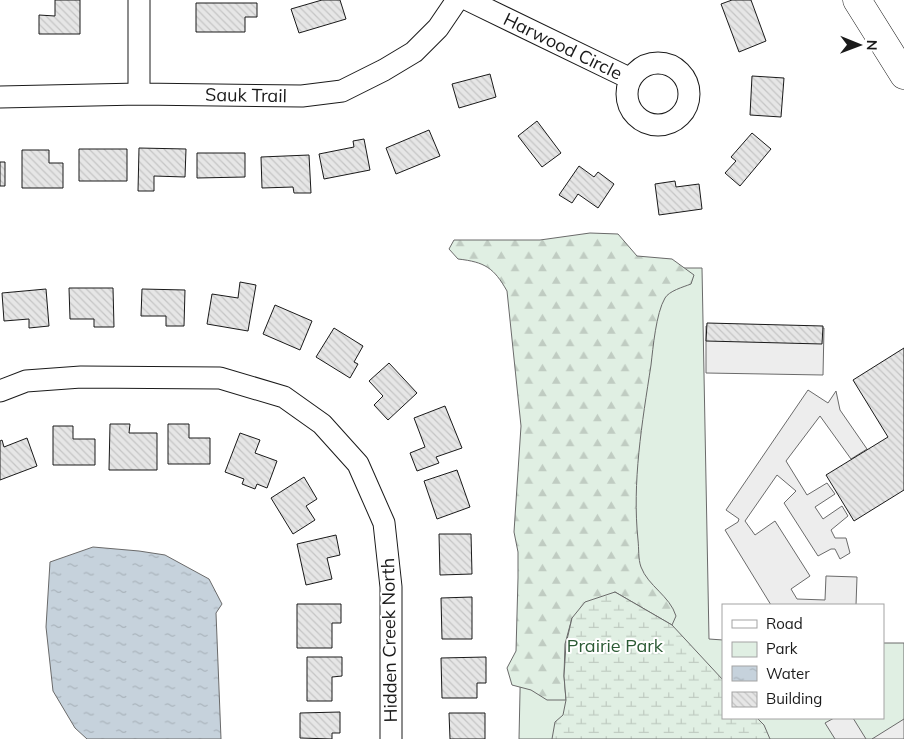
<svg xmlns="http://www.w3.org/2000/svg" width="904" height="739" viewBox="0 0 904 739" font-family="Mulish,sans-serif">
	<style>
		.green { fill: #e0efe3; stroke: #6a6a6a }
		.forest { fill: url(#forest-firs); stroke: #6a6a6a }
		.wetland { fill: url(#wetland-marsh); stroke: #6a6a6a }
		.parking { fill: #ededed; stroke: #6a6a6a }
		.water { fill: url(#water-ripples); stroke: #6a6a6a }
		.building { fill: url(#building-back-hatch); stroke: #1a1a1a }
		.lines { fill: none; stroke-linecap: round; stroke-linejoin: round }
		.minor-casing { stroke: #1a1a1a; stroke-width: 23 }
		.highway-casing { stroke: #1a1a1a; stroke-width: 29 }
		.minor { stroke: #fff; stroke-width: 21 }
		.highway { stroke: #fff; stroke-width: 28 }
		.labels { text-anchor: middle; dominant-baseline: central; stroke-width: 4; stroke-linejoin: round; paint-order: stroke }
		.street-label { font-size: 18px; fill: #1a1a1a; stroke: #fff }
		.park-label { font-size: 18px; fill: #2b5a34; stroke: #fff }
	</style>
	<defs>
		<pattern id="forest-firs" width="22" height="20" patternUnits="userSpaceOnUse" patternTransform="scale(1.25)"><rect width="22" height="20" fill="#e0efe3"/><path d="M5 1l3.5 6h-7zM16 11l3.5 6h-7z" fill="#c0ccc2"/></pattern>
		<pattern id="wetland-marsh" width="20" height="14" patternUnits="userSpaceOnUse" patternTransform="scale(1.25)"><rect width="20" height="14" fill="#e0efe3"/><path d="M1 5h8M5 5V1M11 12h8M15 12V8" fill="none" stroke="#c0ccc2"/></pattern>
		<pattern id="water-ripples" width="26" height="14" patternUnits="userSpaceOnUse" patternTransform="scale(1.25)"><rect width="26" height="14" fill="#c6d2dc"/><path d="M2 4q2-2 4 0t4 0M15 11q2-2 4 0t4 0" fill="none" stroke="#aab4bc"/></pattern>
		<pattern id="building-back-hatch" width="6" height="6" patternUnits="userSpaceOnUse" patternTransform="scale(1.25)"><rect width="6" height="6" fill="#e6e6e6"/><path d="M-1 5l2 2M0 0l6 6M5-1l2 2" fill="none" stroke="#c5c5c5"/></pattern>
	</defs>
	<rect width="100%" height="100%" fill="#fff"/>
	<!-- green -->
	<path class="green" d="M529,268H702L709,639L723,640V718H883V643H904V739H519Z"/>
	<!-- forest -->
	<path class="forest" d="M590,233L618,234L637,256L672,259L694,275L691,284C683,287 669,291 665,298C656,313 653,348 651,365C642,423 632,482 638,540C639,548 638,559 641,567C648,586 670,596 676,616L672,625L615,592L572,618L565,644L564,676L566,700H547L531,690L512,685L507,668L516,651L518,578V552L514,532L521,426L507,291C494,268 485,262 458,259L449,249L454,240H540Z"/>
	<!-- wetland -->
	<path class="wetland" d="M615,592L672,625L723,680V718H757L764,725L770,739H552L555,722L563,715L566,700L564,676L566,644L572,618L585,602Z"/>
	<!-- parking -->
	<path class="parking" d="M706,326L824,328L823,375L706,373Z
		M808,390L828,403L836,391L840,410L867,449L851,459L820,416L786,461L807,495L827,483L835,494L815,507L823,519L842,506L848,516L831,530L835,538H846L850,553L840,559L835,549H831L818,556L784,503L796,491L777,475L745,521L755,535L775,521L810,576L791,589L797,599L825,600L826,576L857,577L856,605H771L725,530L738,522L739,519L726,510Z
		M834,718H853L866,739H835L825,723Z
		M904,719V739H872Z"/>
	<!-- water -->
	<path class="water" d="M93,547L139,551L165,555L209,579L222,604L216,613L221,739H87L75,728L53,691L46,627L50,562Z"/>
	<!-- building -->
	<path class="building" d="M55,0H80V34H39V15L55,16Z
		M322,0H340L346,19L299,33L291,9Z
		M732,0H751L766,41L739,52L721,4Z
		M196,3H257V17H245V32H196Z
		M490,74L496,97L459,108L452,84Z
		M752,76L784,78L781,117L750,115Z
		M537,121L561,153L542,167L518,136Z
		M429,130L440,156L396,174L386,148Z
		M752,133L771,149L740,186L725,173L736,161L731,157Z
		M364,139L370,170L324,179L319,154L354,147L353,141Z
		M139,148L186,149L185,177L154,176V191H138Z
		M79,149H127V181H79Z
		M22,150H49V163H63V188H22Z
		M197,153H245V177L197,178Z
		M309,155L311,193H294L293,187L262,188L261,157Z
		M0,162H5V186H0Z
		M579,166L594,177L598,172L614,184L598,208L578,194L572,203L559,195Z
		M675,181L676,187L699,184L702,209L659,215L655,184Z
		M240,282L256,285L248,331L207,324L212,294L238,298Z
		M69,288H113L114,327H94V319H70Z
		M46,289L49,326L29,328V319L4,321L2,293Z
		M142,289L185,290L184,326H166V316H141Z
		M275,305L312,321L300,350L263,334Z
		M707,323L823,326L822,344L706,341Z
		M334,328L363,346L354,362L358,364L350,378L316,357Z
		M904,348V490L854,521L826,475L888,437L853,380Z
		M389,363L417,393L388,420L374,405L383,396L369,381Z
		M445,406L462,448L436,457L439,463L417,471L410,453L425,447L414,418Z
		M110,424H130L129,433H157V470H109Z
		M168,424H189V438H210V464H168Z
		M53,426H73V439H95V465H53Z
		M240,433L260,440L255,453L277,461L267,488L257,484L255,489L242,484L244,479L225,472Z
		M27,438L37,466L0,480V441L2,440L4,447Z
		M457,470L470,507L437,519L424,481Z
		M304,477L317,499L306,506L315,520L293,534L271,498Z
		M439,534H471L472,574L440,575Z
		M336,535L340,555L327,558L332,579L306,585L297,544Z
		M472,597V639H442L441,598Z
		M297,604H341V623H332V648H297Z
		M307,657H342V676L332,677V701H307Z
		M486,657V683H477V698H442L441,658Z
		M340,712V733H332V739L300,738V713Z
		M449,713H485V739H450Z"/>
	<g class="lines">
		<!-- minor casing -->
		<g class="minor-casing">
			<path id="minor" d="M139,0V94
				M468,0L631,79
				M627 94a31 31 0 1 1 62 0a31 31 0 1 1-62 0Z
				M0,97L139,94L302,96L342,91L384,70L414,52L438,28L457,0
				M0,391L26,381L81,377L220,378L284,397L322,424L358,464L384,523L391,587V739"/>
		</g>
		<!-- highway casing -->
		<g class="highway-casing">
			<path id="highway" d="M857,0L904,75"/>
		</g>
		<!-- minor -->
		<use href="#minor" class="minor"/>
		<!-- highway -->
		<use href="#highway" class="highway"/>
	</g>
	<g class="labels">
		<!-- street labels -->
		<g class="street-label">
			<text transform="translate(563 46) rotate(26)">Harwood Circle</text>
			<text transform="translate(246 95) rotate(1)">Sauk Trail</text>
			<text transform="translate(389 640) rotate(-91)">Hidden Creek North</text>
		</g>
		<!-- park labels -->
		<g class="park-label">
			<text x="615" y="645">Prairie Park</text>
		</g>
	</g>
	<!-- legend -->
	<rect x="722" y="604" width="162" height="115" fill="#ffffff" stroke="#a3a3a3"/>
	<rect x="732" y="620" width="25" height="8" fill="#ffffff" stroke="#a3a3a3"/>
	<text x="766" y="629" font-size="15" fill="#1a1a1a">Road</text>
	<rect x="732" y="642" width="25" height="15" fill="#e0efe3" stroke="#a3a3a3"/>
	<text x="766" y="654" font-size="15" fill="#1a1a1a">Park</text>
	<rect x="732" y="666" width="25" height="15" fill="url(#water-ripples)" stroke="#a3a3a3"/>
	<text x="766" y="679" font-size="15" fill="#1a1a1a">Water</text>
	<rect x="732" y="692" width="25" height="15" fill="url(#building-back-hatch)" stroke="#a3a3a3"/>
	<text x="766" y="704" font-size="15" fill="#1a1a1a">Building</text>
	<!-- north arrow -->
	<g transform="translate(859 45) rotate(91)" stroke="#ffffff" stroke-width="4" paint-order="stroke">
	<path d="M0-4L9 19L0 12L-9 19Z" fill="#1a1a1a"/>
	<text y="-8" font-size="14" font-weight="bold" text-anchor="middle" fill="#1a1a1a">N</text>
	</g>
</svg>
